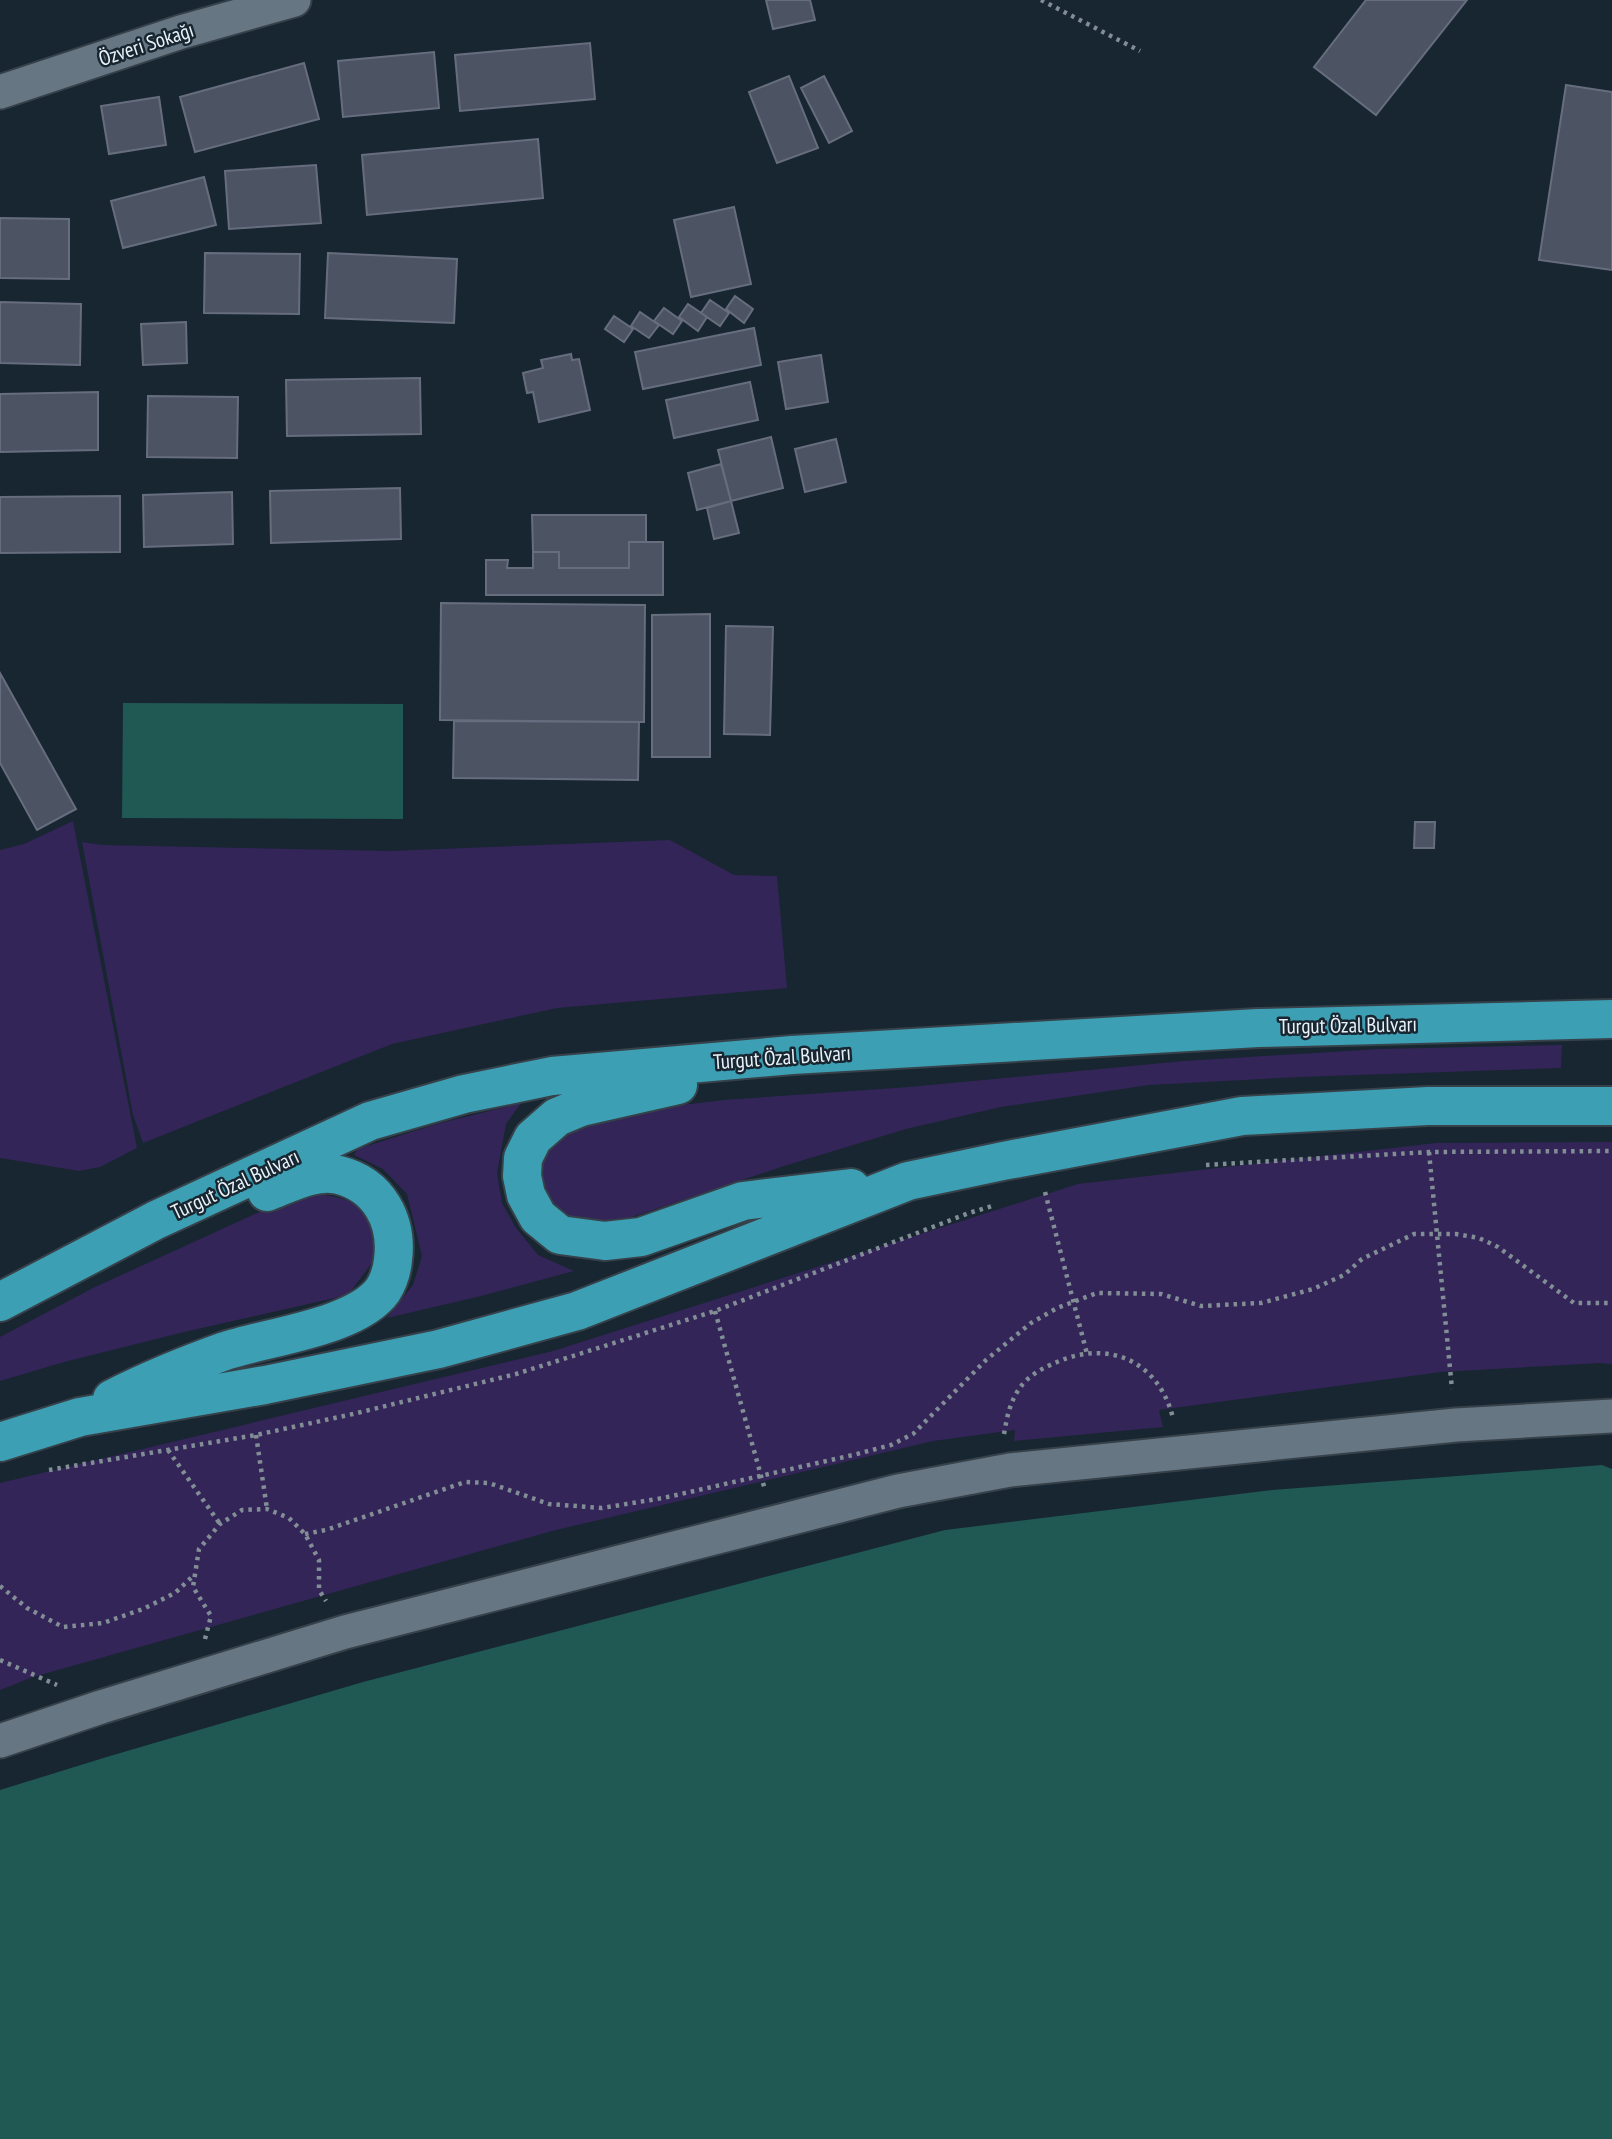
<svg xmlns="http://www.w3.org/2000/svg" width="1612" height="2139" viewBox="0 0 1612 2139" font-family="'PT Sans Narrow',sans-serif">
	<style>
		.green { fill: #332558 }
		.water { fill: #205854 }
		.building { fill: #4c5363; stroke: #666d7e; stroke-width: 2 }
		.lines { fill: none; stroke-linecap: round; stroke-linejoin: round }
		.street-casing { stroke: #36414a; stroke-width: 37 }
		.highway-casing { stroke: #36414a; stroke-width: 42 }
		.path { stroke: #828e96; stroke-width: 4.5; stroke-dasharray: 3.5 5; stroke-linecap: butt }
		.street { stroke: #667683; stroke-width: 33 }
		.highway { stroke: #3d9fb4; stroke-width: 38 }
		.labels { text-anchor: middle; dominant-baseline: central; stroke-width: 5; stroke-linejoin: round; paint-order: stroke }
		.street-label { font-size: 21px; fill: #e9f2f9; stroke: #172630 }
	</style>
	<rect width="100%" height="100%" fill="#172630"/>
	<!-- green -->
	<path class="green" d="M73,821L137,1148L100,1167L79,1171L0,1158V850L24,844Z
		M670,840L734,875L777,876L787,988L557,1008L392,1044L143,1143L133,1115L82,842L102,845L390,851Z
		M1562,1045L1561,1068L1299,1077L1149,1085L1001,1107L906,1129L784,1166L623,1220L587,1223L566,1216L555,1209L545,1192L541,1176L542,1155L555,1132L599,1115L724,1100L909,1087L1184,1061L1380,1049Z
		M521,1103L506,1124L497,1173L502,1203L516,1228L538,1255L574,1271L481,1296L387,1318L413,1285L422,1256L407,1194L383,1169L354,1155L357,1149L437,1124Z
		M1612,1142V1364L1600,1363L1441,1372L1159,1410L1163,1427L1014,1441L1015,1430L933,1441L552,1531L33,1677L0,1690V1483L553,1351L1078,1184L1436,1143Z
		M313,1193C365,1201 367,1206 377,1256L348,1295L180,1333L64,1362L0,1381V1337L93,1288L292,1197Z"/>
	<!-- water -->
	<path class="water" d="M123,703L403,704V819L122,818Z
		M1602,1465L1612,1469V2139H0V1790L110,1756L363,1682L945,1530L1272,1490Z"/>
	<!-- building -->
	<path class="building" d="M766,0H810L815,20L773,29Z
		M1366,0H1467L1376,115L1314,67Z
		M590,43L595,99L460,111L455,55Z
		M434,52L439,108L343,117L338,61Z
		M304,63L319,119L195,152L180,97Z
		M789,76L818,148L777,163L749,92Z
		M824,76L852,131L829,143L801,88Z
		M1566,85L1612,92V270L1539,260Z
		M159,97L166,145L109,154L101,106Z
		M538,139L543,198L367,215L362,155Z
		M316,165L321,223L229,229L225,171Z
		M204,177L216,225L123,248L111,201Z
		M734,207L751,284L691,297L674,220Z
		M0,218L69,219V279L0,278Z
		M205,253L300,254L299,314L204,313Z
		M328,253L457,259L454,323L325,318Z
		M735,296L753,309L744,323L726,309Z
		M710,300L729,313L720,326L701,313Z
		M0,302L81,304L80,365L0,363Z
		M688,304L707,317L698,331L679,317Z
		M664,308L682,321L673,334L654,321Z
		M640,312L659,325L649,338L631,326Z
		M614,316L633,329L624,342L605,329Z
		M186,322L187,363L143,365L141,324Z
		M754,328L761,365L643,389L635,352Z
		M571,354L572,360L579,359L590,410L539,422L533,392L527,393L523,373L543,368L541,360Z
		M821,355L828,402L786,409L778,362Z
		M420,378L421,434L287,436L286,380Z
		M750,382L758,420L674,438L666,400Z
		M98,392V450L0,452V394Z
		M148,396L238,397L237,458L147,457Z
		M771,437L783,488L731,501L718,450Z
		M836,439L846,482L805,492L795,449Z
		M721,464L731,501L697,510L688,473Z
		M400,488L401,539L271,543L270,491Z
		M232,492L233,544L144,547L143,495Z
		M120,496V552L0,553V497Z
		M731,501L739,533L714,539L707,508Z
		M532,515H646V542H629V568H559V552H533Z
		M629,542H663V595H486V560H508L507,568H533V552H559V568H629Z
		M441,603L645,605L644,722L440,720Z
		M710,614V757H652V615Z
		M726,626L773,627L770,735L724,734Z
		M0,673L76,809L37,830L0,763Z
		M454,721L639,722L638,780L453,778Z
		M1415,822H1435L1434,848H1414Z"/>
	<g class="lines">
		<!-- street casing -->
		<g class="street-casing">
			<path id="street" d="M0,92L181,32L294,0
				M0,1741L101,1707L345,1632L898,1491L1010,1470L1456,1425L1612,1416"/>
		</g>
		<!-- highway casing -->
		<g class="highway-casing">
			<path id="highway" d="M678,1085L581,1107L557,1117L533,1138L523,1158L522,1176L526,1195L538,1217L560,1235L605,1241L641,1237L743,1201L851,1188
				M0,1302L156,1220L370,1121L464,1094L552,1076L792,1055L1258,1028L1612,1019
				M112,1399C149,1380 186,1365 225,1351C267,1337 357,1327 383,1290C388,1282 392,1270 393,1260C398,1221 379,1185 339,1175C315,1169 288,1184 267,1192
				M0,1442L80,1417L265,1385L439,1349L577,1311L908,1181L1003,1161L1242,1116L1428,1106H1612"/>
		</g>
		<!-- path -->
		<path class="path" d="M1041,0L1140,51
			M1429,1152L1452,1389
			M1206,1165L1429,1152L1612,1151
			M1045,1192L1087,1354
			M715,1311L765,1490
			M1004,1434C1007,1417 1010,1400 1022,1385C1031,1374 1045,1367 1057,1362C1110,1339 1159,1362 1173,1418
			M256,1435L267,1509
			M168,1450L220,1524
			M49,1470L256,1435L353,1414L516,1374L715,1311L969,1213L992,1206
			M305,1534L326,1530L465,1482L489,1483L549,1504L602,1508L663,1498L853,1455L891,1445L913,1434L986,1360L1031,1323L1057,1308L1097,1293L1161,1294L1201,1306L1261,1303L1313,1289L1344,1275L1362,1259L1414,1234H1456L1479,1238L1498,1247L1574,1303H1612
			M0,1586L27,1608L63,1627L103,1623L143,1609L175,1593L193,1576
			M205,1639L211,1616L193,1587L199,1549L220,1524L242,1510L267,1509L289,1518L305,1534L319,1560V1590L326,1601
			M0,1660L57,1685"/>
		<!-- street -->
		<use href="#street" class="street"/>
		<!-- highway -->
		<use href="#highway" class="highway"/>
	</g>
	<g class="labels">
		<!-- street labels -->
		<g class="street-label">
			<text transform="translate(146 44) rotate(-18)">Özveri Sokağı</text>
			<text transform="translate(1348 1025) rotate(-1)">Turgut Özal Bulvarı</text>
			<text transform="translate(782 1057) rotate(-4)">Turgut Özal Bulvarı</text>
			<text transform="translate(235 1184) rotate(-25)">Turgut Özal Bulvarı</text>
		</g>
	</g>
</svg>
